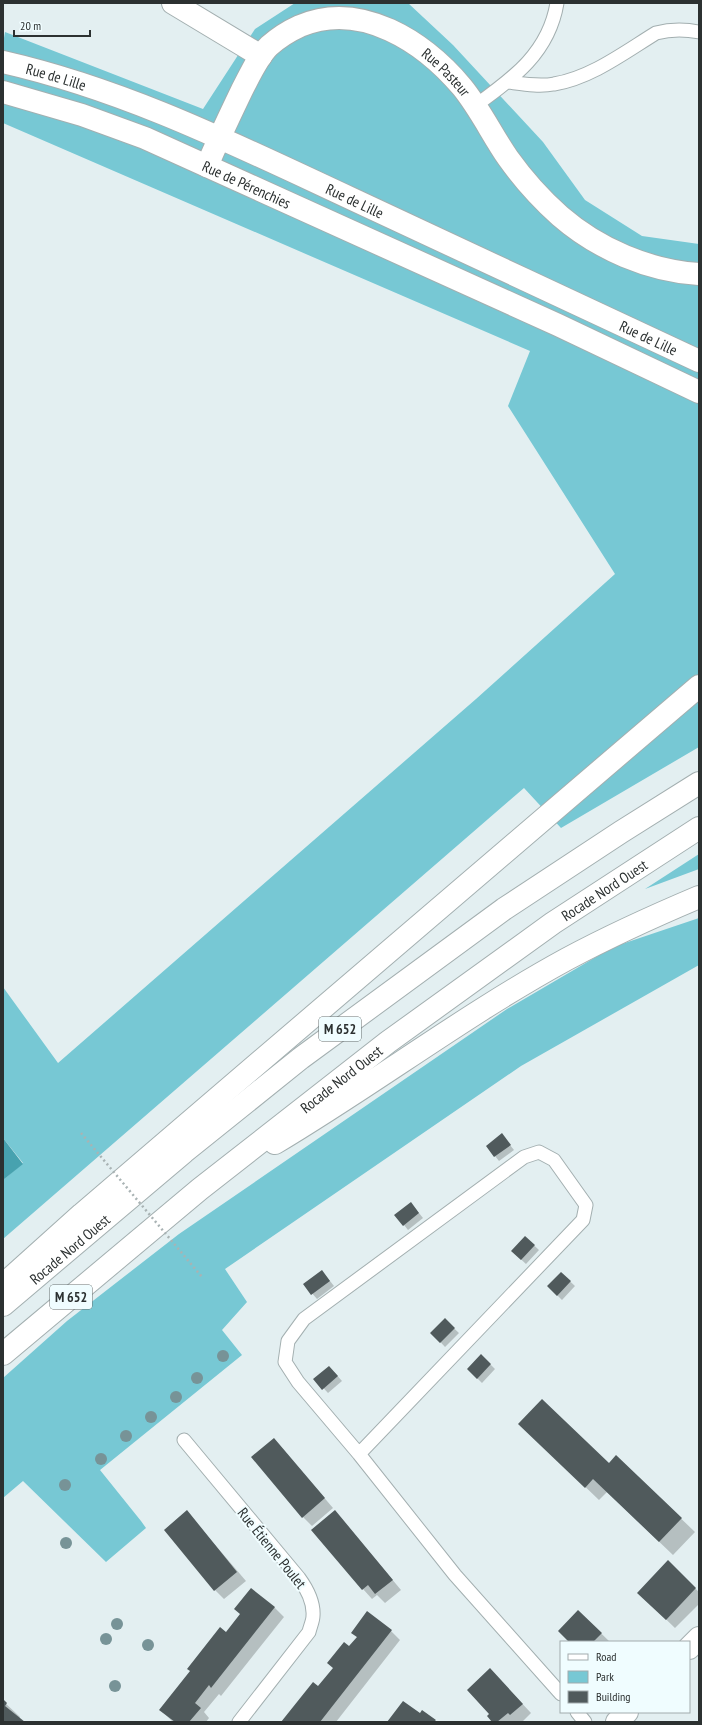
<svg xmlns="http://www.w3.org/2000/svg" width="702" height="1725" viewBox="0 0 702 1725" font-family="'PT Sans Narrow',sans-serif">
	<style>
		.green { fill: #77c8d4 }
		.water { fill: #47a2af }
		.shadow { fill: #0003 }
		.building { fill: #505a5c }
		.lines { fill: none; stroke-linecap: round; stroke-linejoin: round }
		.lane-casing { stroke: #a3afb0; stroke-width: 15 }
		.street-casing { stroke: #a3afb0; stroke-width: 24 }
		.secondary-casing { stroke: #a3afb0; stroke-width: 24 }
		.highway-casing { stroke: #a3afb0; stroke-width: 24 }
		.lane { stroke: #fff; stroke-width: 13 }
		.street { stroke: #fff; stroke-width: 22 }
		.secondary { stroke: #fff; stroke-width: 22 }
		.highway { stroke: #fff; stroke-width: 22 }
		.path-bridge { stroke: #a9b3b4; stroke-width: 2.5; stroke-dasharray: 2 3; stroke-linecap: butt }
		.tree { fill: #779397 }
		.labels { text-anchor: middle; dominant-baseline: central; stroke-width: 4; stroke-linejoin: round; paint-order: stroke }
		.shield { fill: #f0fdff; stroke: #676e6f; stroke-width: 1 }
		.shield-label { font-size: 14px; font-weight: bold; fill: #2c3131 }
		.street-label { font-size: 15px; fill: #2c3131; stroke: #f0fdff }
	</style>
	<rect width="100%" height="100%" fill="#e3eff1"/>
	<!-- green -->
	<path class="green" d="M295,3H408L453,45L543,142L585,200L642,236L699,244V747L561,828L524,788L3,1239V1180L23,1163L3,1138V987L58,1063L476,699L615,574L508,406L530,351L3,123V44L5,32L203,109L255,29Z
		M699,854V869L645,889Z
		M699,918V965L521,1066L225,1269L247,1302L222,1330L242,1355L100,1470L141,1521L146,1528L106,1562L23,1481L3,1498V1378L67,1321L179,1234L507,1009L613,947Z"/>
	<!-- water -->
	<path class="water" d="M3,1138L23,1164L3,1180Z"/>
	<!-- shadow -->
	<path class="shadow" d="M502,1135L514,1150L499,1161L487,1146Z
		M415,1208L423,1218L408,1230L404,1225Z
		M525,1237L539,1250L526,1264L512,1251Z
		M561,1273L575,1286L562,1300L548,1286Z
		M326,1276L334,1286L317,1299L304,1284Z
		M445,1320L459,1333L445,1347L432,1333Z
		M481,1355L495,1369L482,1383L468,1369Z
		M334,1372L342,1381L328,1393L315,1379Z
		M529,1433L609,1464L616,1456L695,1532L673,1555L607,1492L599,1500Z
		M274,1439L333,1508L312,1526L303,1517Z
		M335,1511L401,1590L385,1603L377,1595L372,1599L363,1589L313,1530Z
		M187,1512L246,1581L224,1599L215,1590Z
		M668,1562L699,1592V1604L675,1628L648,1602Z
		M274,1607L284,1617L221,1696L219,1694L204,1712L209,1718L206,1722H173L161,1710L226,1633Z
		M578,1611L610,1642H570Z
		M391,1631L400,1640L336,1722H282L319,1687L358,1638L352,1633Z
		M499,1679L531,1713L522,1722H493L490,1714Z
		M3,1701L20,1717L19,1719L23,1722H3Z"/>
	<!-- building -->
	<path class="building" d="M502,1133L511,1145L494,1157L486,1146Z
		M411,1202L419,1213L403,1226L394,1215Z
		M525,1236L535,1245L521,1260L511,1251Z
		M322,1270L330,1281L311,1295L303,1284Z
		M561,1272L571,1281L557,1296L547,1286Z
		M445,1318L455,1328L440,1343L430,1333Z
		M481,1354L491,1364L477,1379L467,1369Z
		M329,1366L338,1376L322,1390L313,1379Z
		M542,1399L609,1463L616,1455L682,1518L659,1542L593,1479L585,1488L518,1424Z
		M274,1438L325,1498L302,1518L251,1457Z
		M187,1510L237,1572L214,1591L164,1530Z
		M335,1510L393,1580L375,1594L368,1585L362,1590L311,1530Z
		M668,1560L696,1588L666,1620L637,1593Z
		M251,1588L275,1607L211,1688L209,1685L195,1703L201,1708L189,1722H175L159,1710L190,1671L187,1669L220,1627L226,1632L240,1614L234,1609Z
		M578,1610L602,1633L593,1642H569L558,1631Z
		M367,1611L392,1630L320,1722H281L313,1682L318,1686L333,1668L327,1663L344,1642L349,1646L357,1637L351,1633Z
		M490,1668L523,1704L510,1715L508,1713L497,1722H492L487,1716L489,1714L467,1690Z
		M3,1699L7,1703L5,1706L25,1722H3Z
		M403,1701L420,1713L422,1710L436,1720L434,1722H387Z"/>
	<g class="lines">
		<!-- lane casing -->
		<g class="lane-casing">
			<path id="lane" d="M508,82C523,84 539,87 554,84C591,78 625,52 656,33C671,29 684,29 699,32
				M476,105C514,78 549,52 557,3
				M184,1440L299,1578C307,1589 314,1603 313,1616C313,1621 310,1627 309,1632L239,1722
				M359,1454L583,1220L586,1205L554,1160L539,1152L524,1157L304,1319L288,1341L285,1362L298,1382L359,1454L455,1575L561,1694
				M577,1712L585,1722"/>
		</g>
		<!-- street casing -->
		<g class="street-casing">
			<g id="street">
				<path d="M173,3L261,56"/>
				<path id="s1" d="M207,166C218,140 230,115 242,90C250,75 257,58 269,46C278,38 289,31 300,26C361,0 424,42 462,87C480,109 492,135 508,158C523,179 541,199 560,216C598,249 649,271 699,274"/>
				<path d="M689,1648L699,1638"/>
				<path d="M617,1722L627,1712"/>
			</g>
		</g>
		<!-- secondary casing -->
		<g class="secondary-casing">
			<g id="secondary">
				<path id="s2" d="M3,62C126,90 236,145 350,198C466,253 583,306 699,361"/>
				<path id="s3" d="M3,92L82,115L145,138L558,325L699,392"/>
			</g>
		</g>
		<!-- highway casing -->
		<g class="highway-casing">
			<g id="highway">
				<path d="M275,1143C374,1084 466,1014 567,959C610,936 654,916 699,897"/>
				<path d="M3,1285L82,1214L699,686"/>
				<path id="s4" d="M3,1305L184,1152L301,1058L504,909L621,832L699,783"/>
				<path id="s5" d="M3,1354L200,1189L388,1042L553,923L699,828"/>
			</g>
		</g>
		<!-- lane -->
		<use href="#lane" class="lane"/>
		<!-- street -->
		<use href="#street" class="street"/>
		<!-- secondary -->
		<use href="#secondary" class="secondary"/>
		<!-- highway -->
		<use href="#highway" class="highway"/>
		<!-- path-bridge -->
		<path class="path-bridge" d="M81,1133L202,1277"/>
	</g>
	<!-- trees -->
	<g class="tree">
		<circle cx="223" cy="1356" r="6"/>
		<circle cx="197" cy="1378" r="6"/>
		<circle cx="176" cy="1397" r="6"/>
		<circle cx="151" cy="1417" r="6"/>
		<circle cx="126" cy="1436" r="6"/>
		<circle cx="101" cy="1459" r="6"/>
		<circle cx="65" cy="1485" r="6"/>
		<circle cx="66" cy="1543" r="6"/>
		<circle cx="117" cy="1624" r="6"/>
		<circle cx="106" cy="1639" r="6"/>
		<circle cx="148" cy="1645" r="6"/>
		<circle cx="115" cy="1686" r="6"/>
	</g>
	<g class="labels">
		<!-- shield labels -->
		<g class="shield">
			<rect x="319" y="1017" width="42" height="24" rx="3"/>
			<rect x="50" y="1285" width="42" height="24" rx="3"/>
		</g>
		<g class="shield-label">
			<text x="340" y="1029">M 652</text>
			<text x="71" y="1297">M 652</text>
		</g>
		<!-- street labels -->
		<g class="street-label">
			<text stroke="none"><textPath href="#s1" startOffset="336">Rue Pasteur</textPath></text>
			<text stroke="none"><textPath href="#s2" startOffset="55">Rue de Lille</textPath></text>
			<text stroke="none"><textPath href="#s3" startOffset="261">Rue de Pérenchies</textPath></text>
			<text stroke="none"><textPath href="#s2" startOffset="379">Rue de Lille</textPath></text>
			<text stroke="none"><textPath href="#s2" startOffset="703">Rue de Lille</textPath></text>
			<text stroke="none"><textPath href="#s5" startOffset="760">Rocade Nord Ouest</textPath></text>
			<text stroke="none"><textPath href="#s5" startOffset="436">Rocade Nord Ouest</textPath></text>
			<text stroke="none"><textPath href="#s4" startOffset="87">Rocade Nord Ouest</textPath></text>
			<text transform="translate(272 1548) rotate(51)">Rue Étienne Poulet</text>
		</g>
	</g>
	<!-- border -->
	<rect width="702" height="1725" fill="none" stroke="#2c3131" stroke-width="8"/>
	<!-- legend -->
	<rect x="560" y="1641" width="130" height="72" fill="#f0fdff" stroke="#a2abad"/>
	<rect x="568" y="1654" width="20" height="6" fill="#ffffff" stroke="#a2abad"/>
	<text x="596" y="1661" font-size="12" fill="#2c3131">Road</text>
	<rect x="568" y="1671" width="20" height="12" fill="#77c8d4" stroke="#a2abad"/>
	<text x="596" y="1681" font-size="12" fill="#2c3131">Park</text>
	<rect x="568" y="1691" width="20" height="12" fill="#505a5c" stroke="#a2abad"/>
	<text x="596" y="1701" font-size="12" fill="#2c3131">Building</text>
	<!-- scale -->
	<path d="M14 30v6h76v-6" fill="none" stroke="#2c3131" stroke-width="2"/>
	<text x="20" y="30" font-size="12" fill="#2c3131" stroke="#f0fdff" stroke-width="3" paint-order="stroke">20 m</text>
</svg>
